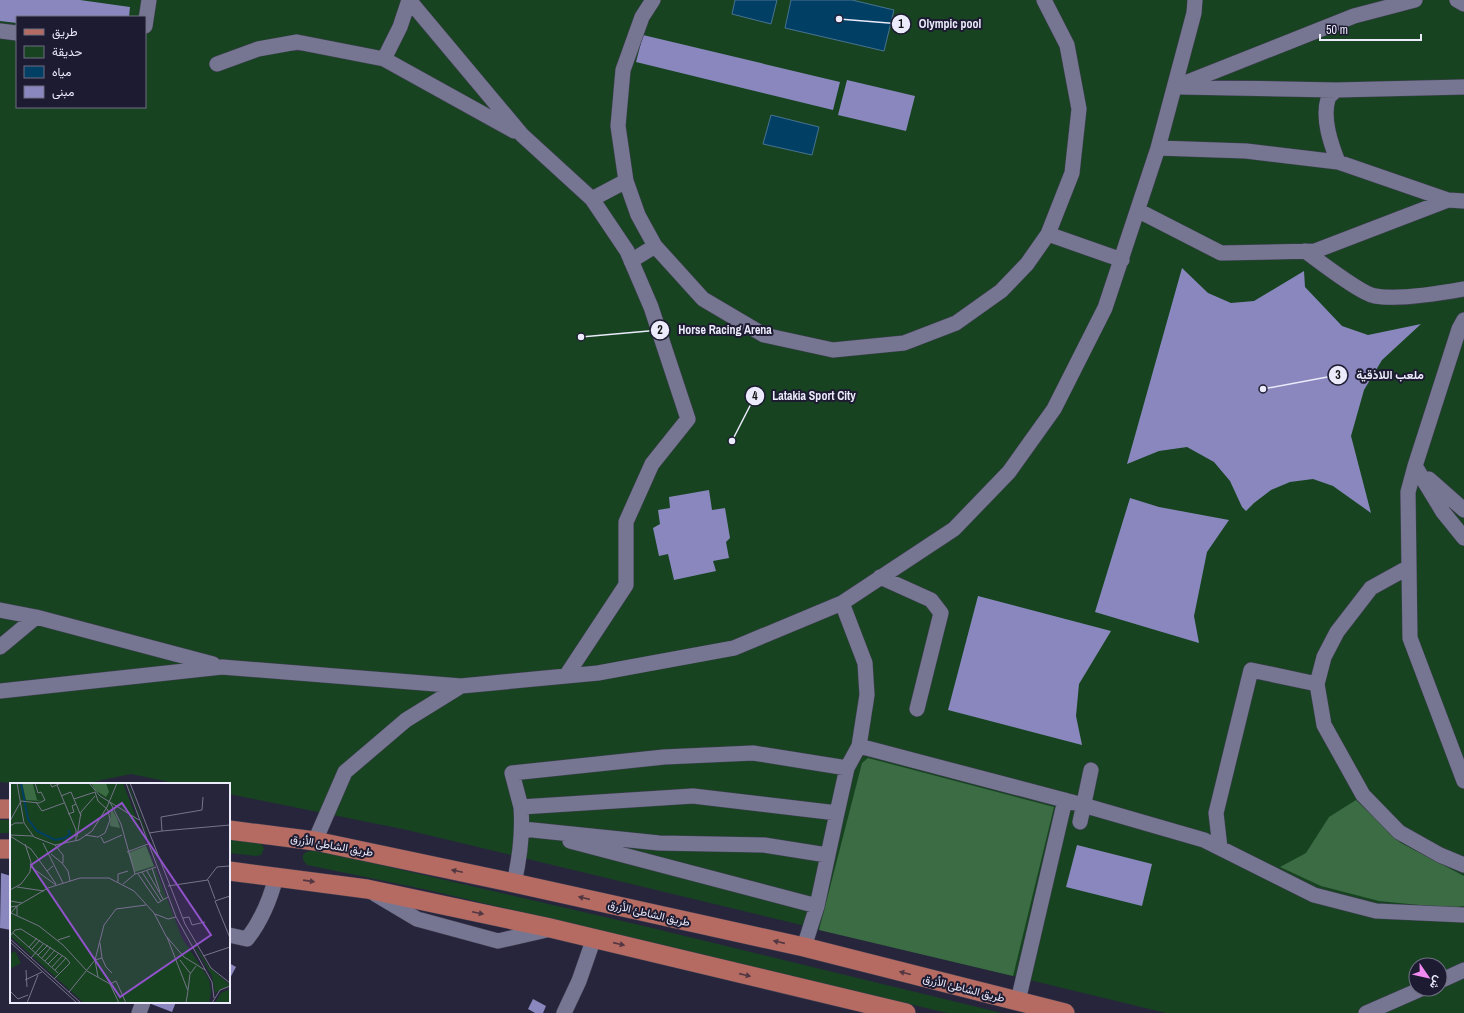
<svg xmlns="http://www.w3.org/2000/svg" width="1464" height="1013" viewBox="0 0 1464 1013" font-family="'Archivo Narrow',Vazirmatn,sans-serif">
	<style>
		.green { fill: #174321; fill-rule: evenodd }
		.forest { fill: #3b6c43 }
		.water { fill: #023f64; stroke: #487391 }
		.building { fill: #8a87bf }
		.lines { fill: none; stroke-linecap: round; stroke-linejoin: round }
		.minor-casing { stroke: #403f53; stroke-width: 16 }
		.major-casing { stroke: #403f53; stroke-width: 20 }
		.minor { stroke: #777692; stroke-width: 15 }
		.major { stroke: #b56b61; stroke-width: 19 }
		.oneway { fill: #523742 }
		.labels { text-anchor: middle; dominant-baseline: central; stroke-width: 4; stroke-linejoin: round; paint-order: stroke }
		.street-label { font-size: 11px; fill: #ebebfb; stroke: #1d1b32 }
		.inset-river { fill: none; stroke: #023f64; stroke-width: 2 }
		.inset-road { fill: none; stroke: #757488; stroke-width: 1 }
		.view { fill: #9152cb; fill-opacity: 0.15; stroke: #9152cb; stroke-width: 2 }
		.inset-edge { fill: none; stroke: #ebebfb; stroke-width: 2 }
		.leader { fill: none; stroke: #ebebfb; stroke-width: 1.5 }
		.callout-dot { fill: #ebebfb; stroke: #1d1b32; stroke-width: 1.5 }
		.mark-label { font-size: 12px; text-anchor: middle; font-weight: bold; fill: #111 }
		.callout-label { font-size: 12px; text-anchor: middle; font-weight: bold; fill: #ebebfb; stroke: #1d1b32; stroke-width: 4; stroke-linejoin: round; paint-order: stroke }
	</style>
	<rect width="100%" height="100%" fill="#27253c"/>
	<!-- green -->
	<path class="green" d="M0,0H1464V1013H1166L407,830L229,794V784H179L131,774L83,784H22L0,782ZM17,17H145V107H17ZM1416,965H1440V989H1416Z
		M0,820H11V833H0Z
		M229,838L262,844L264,849L261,855L256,856L229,853Z
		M316,850L648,927L1002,1013H947L428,890L307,865L303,860V855L306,852Z"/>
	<!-- forest -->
	<path class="forest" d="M868,758L1054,807L1013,976L819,930L862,763Z
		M1356,800L1401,843L1464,876V906L1449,908L1379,901L1321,886L1280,867L1306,853L1329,817Z"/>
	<!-- water -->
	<path class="water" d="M735,0H777L771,24L732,14Z
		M791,0H852L894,10L884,51L785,28Z
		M771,115L819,127L812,155L763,144Z"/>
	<!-- building -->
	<path class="building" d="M0,0H80L130,7L129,17H17V23L0,21Z
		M643,35L840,82L833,110L636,62Z
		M847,80L915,96L906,131L838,115Z
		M1182,268L1208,293L1231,303L1254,301L1304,271L1305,287L1342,326L1368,335L1421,324L1382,360L1364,390L1351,436L1371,513L1333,486L1313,479L1290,482L1271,490L1254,503L1246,511L1242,507L1230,481L1214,462L1187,447L1159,451L1127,464Z
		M709,490L712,510L725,508L730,538L726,542L729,558L713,561L716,571L674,580L668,554L659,556L653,528L660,524L658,510L670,508L669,497Z
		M1130,498L1159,507L1229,520L1207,552L1194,616L1199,643L1095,612Z
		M978,596L1111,631L1079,684L1076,716L1082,745L948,710Z
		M1077,845L1152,864L1142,906L1066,887Z
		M1,873L11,876V930L0,928Z
		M229,963L236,967L229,980Z
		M533,999L546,1006L543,1013H535L528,1009Z
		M146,1002H176L172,1012Z"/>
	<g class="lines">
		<!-- minor casing -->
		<g class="minor-casing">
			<path id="minor" d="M409,0L522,135L592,199L627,251L651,307L688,419L652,464L626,522V585L566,676
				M653,0L642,17L623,70L618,126L626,181L638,215L655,246L703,299L764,335L833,350L904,343L956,323L1001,291L1027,264L1048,234L1072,173L1079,109L1067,45L1044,0
				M1457,0L1464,4
				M145,26L149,0
				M0,31L17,33
				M384,59L400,27L409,0
				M217,64L258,49L297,42L384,59L514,131
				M1175,87L1354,16L1415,0
				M1182,87L1336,90
				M1158,148L1246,151L1338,162L1448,200L1464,201
				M1338,162C1331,144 1322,119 1328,99C1329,96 1333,93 1336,90L1464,87
				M592,199L626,181
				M1139,211L1221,253L1315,251L1448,200
				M1048,234L1122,260
				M1305,251C1319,261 1361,294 1375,296C1397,300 1442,293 1464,289
				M631,261L655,246
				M1464,320L1459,329L1415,466L1408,492L1409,567L1410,638L1464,781
				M1415,466L1443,512L1464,538
				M1429,479L1464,510
				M1409,567L1371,588L1337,632L1324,657L1317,684L1324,725L1363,795L1399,832L1440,855L1464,865
				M880,577L931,600L941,613L917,709
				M842,603L865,663L867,695L859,746
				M0,610L36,617L213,664
				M0,647L36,617
				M0,691L222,667L461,686L598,673L734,648L842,603L954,529L1009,472L1054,409L1105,308L1158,148L1194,13L1195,0
				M521,807L512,773L664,757L753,753L847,768
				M837,813L847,768L859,746L1083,805L1204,840L1314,895L1376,911L1464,915
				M1080,822L1091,770
				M523,829L659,843L764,845L827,855
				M315,841L345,772L406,720L461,686
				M570,841L817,906
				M1220,848L1216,813L1251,670L1317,684
				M514,883C520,857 523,834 521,807L693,796L837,813L817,906L804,947
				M375,894L417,919L498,941L551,929
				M229,935L247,939C262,920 270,900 276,877
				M1440,981L1464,970
				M1018,1001L1065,800
				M139,1013L143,1002
				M564,1013L579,981L594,938
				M1366,1013L1421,989"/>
		</g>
		<!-- major casing -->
		<g class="major-casing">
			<path id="major" d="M0,809H11
				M229,830L315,841L514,883L804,947L1065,1013
				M0,849H11
				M229,871L367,889L546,927L906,1013"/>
		</g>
		<!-- minor -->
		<use href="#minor" class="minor"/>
		<!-- major -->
		<use href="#major" class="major"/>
	</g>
	<!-- one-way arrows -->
	<defs><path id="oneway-solid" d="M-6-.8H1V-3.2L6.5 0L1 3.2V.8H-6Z"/></defs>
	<g class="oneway">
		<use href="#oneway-solid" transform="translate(457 871) rotate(-168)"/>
		<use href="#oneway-solid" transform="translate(309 881) rotate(8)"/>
		<use href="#oneway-solid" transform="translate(584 898) rotate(-167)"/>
		<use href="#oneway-solid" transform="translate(478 913) rotate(12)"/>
		<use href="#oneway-solid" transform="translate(779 942) rotate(-167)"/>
		<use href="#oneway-solid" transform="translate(619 944) rotate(13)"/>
		<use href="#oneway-solid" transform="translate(905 973) rotate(-166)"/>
		<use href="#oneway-solid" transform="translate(745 975) rotate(13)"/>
	</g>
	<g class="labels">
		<!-- street labels -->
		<g class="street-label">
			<text transform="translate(332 845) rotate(10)">طريق الشاطئ الأزرق</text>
			<text transform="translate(649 913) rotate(13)">طريق الشاطئ الأزرق</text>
			<text transform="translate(964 988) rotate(14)">طريق الشاطئ الأزرق</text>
		</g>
	</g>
	<!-- overview -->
	<g transform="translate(10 783)">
		<rect width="220" height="220" fill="#27253c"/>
		<path d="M0,0H113L172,155L199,196L201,209L199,220H74L0,153ZM117,0L121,7L168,134L167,133ZM170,139L199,184L220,202L205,210L202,193ZM5,168L11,180L0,186V171ZM220,206V220H205L211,210Z" fill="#174321"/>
		<path d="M12,0L23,1L27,17L32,18L16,17ZM81,0H96L99,9L96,14L85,7ZM101,25L107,35L110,45L100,43ZM136,63L144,83L125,89L118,70Z" fill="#3b6c43"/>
		<path class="inset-river" d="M11,0L18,36L27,48L45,57L55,55L60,51L59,48L58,49"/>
		<path class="inset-road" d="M7,0L14,40L24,54L45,62L69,57L82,48L97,24L107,0M40,0L42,4L51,0M79,0L90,13L129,37M116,0L166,134L202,199L204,215M120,0L175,141L201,185L220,200M47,2L66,47V58M51,13L61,9L71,33M64,16L85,9L88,18L98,27L100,37L95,50L88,54L75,52M26,19L32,28L54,20M100,19L111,41L125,91L132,89M58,31L64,29L62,23L66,21M0,38L11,18L29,20L35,17L31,9L28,10L25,0M0,43L5,40H13M152,48L220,42M139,50L152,48L151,34L192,27L193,14M0,52L23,53M0,53L21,66L37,88L43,83M67,54L71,29L85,13M91,54L94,60L112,52M33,60L53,100M45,62L53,72V80M117,69L138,61M41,71L52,80L58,88L60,98M21,84L46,102M146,84L132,89L151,118L158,114M142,85L150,109M37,88L46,101M137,88L153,116M128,91L148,120L151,118M197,97L207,84L219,83M108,99V91L118,88M113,101L125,91M158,103L198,97L205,116M7,104L34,108M0,107L11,101L20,89L21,79L15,61M220,113L205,118L220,155M0,118L12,120M0,124L7,123V132M1,130L29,143L53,162L77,188L100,201L109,220M0,131L7,123L38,105L70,95H99L124,108L144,130L156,153L174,174L195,187M145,131L158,136L166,134M173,135L179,134L182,142L195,139M3,150L48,190M0,153L5,147L11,146L56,175L60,180L44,196M157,154L178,208L176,220M0,156L71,220M48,157L60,153M0,159L67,220M90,160L92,175L96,184L102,190M19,164L27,155M22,166L30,157M28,172L38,162M193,173L220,164M21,175L34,160M32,175L41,164M170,177L180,190M35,178L45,167M38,181L49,170M42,184L52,173M16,187L17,204M45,187L56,175M88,194L85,177L92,175M15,197L32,189M100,201L106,198L116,220M178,207L180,191L186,183M0,208L8,216L18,212M59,209L85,177L94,142L106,126L136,122M17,220L28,192M202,220L210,207L220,203"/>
		<path class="view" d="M112,20L201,152L110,214L21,82Z"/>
		<rect width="220" height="220" class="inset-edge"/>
	</g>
	<!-- callouts -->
	<path class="leader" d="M839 19L901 24M581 337L660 330M1263 389L1338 375M732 441L755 396"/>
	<g class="callout-dot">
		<circle cx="839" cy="19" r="4"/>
		<circle cx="581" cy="337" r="4"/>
		<circle cx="1263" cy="389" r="4"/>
		<circle cx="732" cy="441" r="4"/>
		<circle cx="901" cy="24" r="10"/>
		<circle cx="660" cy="330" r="10"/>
		<circle cx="1338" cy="375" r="10"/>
		<circle cx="755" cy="396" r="10"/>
	</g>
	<g class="mark-label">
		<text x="901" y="28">1</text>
		<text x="660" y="334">2</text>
		<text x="1338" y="379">3</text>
		<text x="755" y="400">4</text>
	</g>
	<g class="callout-label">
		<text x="950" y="28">Olympic pool</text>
		<text x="725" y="334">Horse Racing Arena</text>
		<text x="1390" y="379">ملعب اللاذقية</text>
		<text x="814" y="400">Latakia Sport City</text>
	</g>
	<!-- legend -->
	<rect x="16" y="16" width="130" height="92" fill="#1d1b32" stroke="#6f6e82"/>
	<rect x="24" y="29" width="20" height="6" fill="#b56b61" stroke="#6f6e82"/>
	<text x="52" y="36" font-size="12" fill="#ebebfb">طريق</text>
	<rect x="24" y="46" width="20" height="12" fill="#174321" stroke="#6f6e82"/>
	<text x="52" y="56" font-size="12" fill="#ebebfb">حديقة</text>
	<rect x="24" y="66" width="20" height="12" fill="#023f64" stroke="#6f6e82"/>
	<text x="52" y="76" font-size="12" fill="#ebebfb">مياه</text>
	<rect x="24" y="86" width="20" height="12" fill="#8a87bf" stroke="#6f6e82"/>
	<text x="52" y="96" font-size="12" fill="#ebebfb">مبنى</text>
	<!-- north arrow -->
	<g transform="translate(1428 977) rotate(124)"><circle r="19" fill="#1d1b32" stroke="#6f6e82"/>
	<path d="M0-3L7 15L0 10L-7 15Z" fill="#f28af2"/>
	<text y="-6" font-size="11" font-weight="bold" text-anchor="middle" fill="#ebebfb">ش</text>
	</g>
	<!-- scale -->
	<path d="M1320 34v6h101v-6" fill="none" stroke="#ebebfb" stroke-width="2"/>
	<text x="1326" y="34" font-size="12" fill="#ebebfb" stroke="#1d1b32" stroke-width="3" paint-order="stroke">50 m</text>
</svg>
